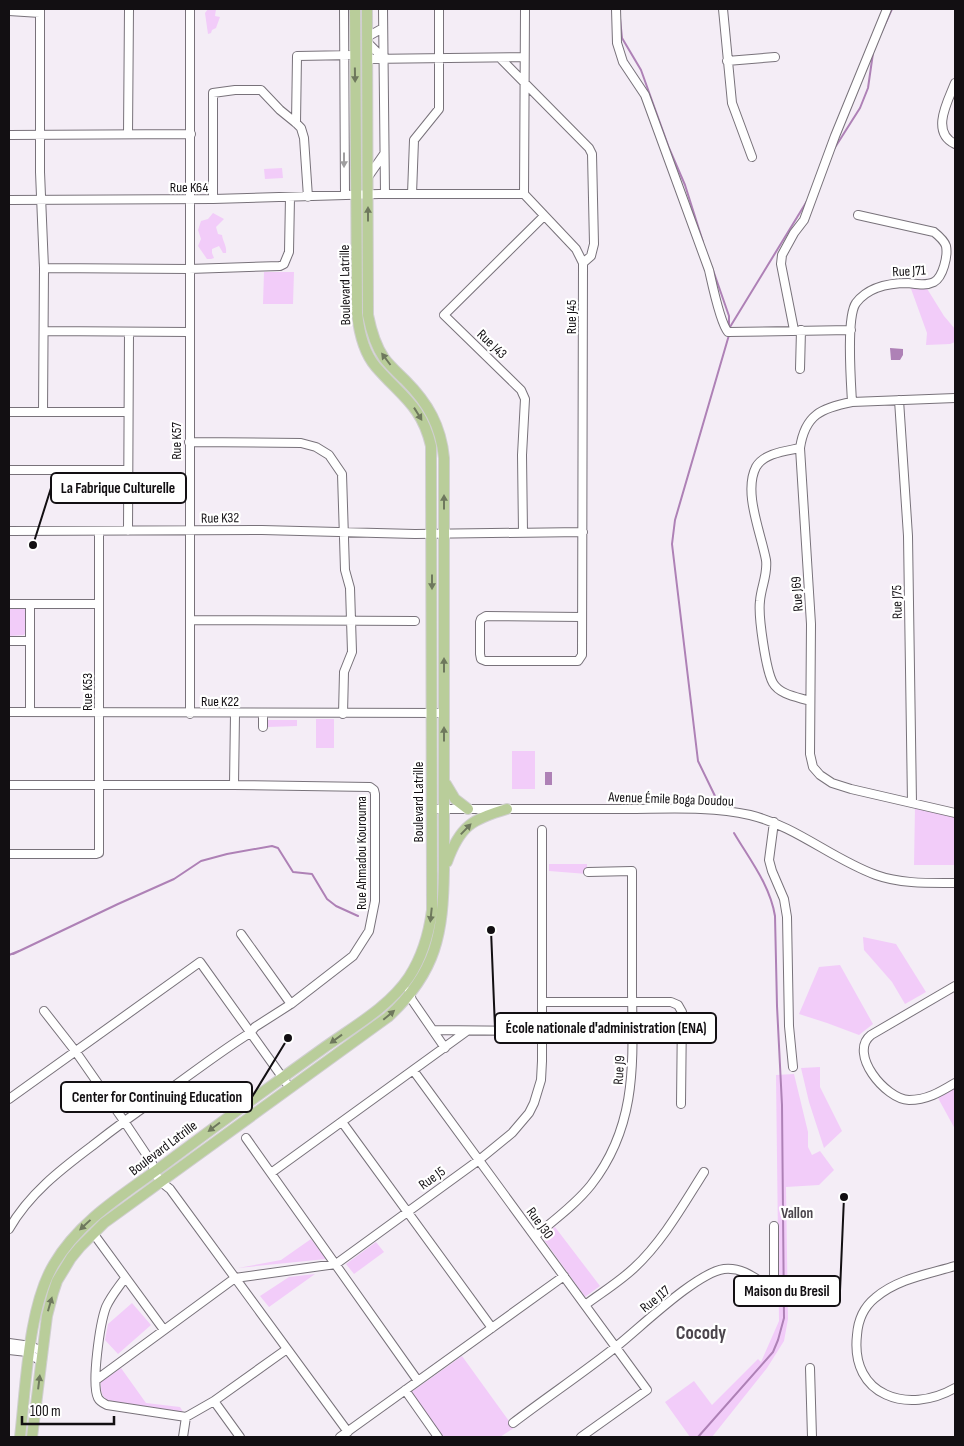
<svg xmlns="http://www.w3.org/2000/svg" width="964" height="1446" viewBox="0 0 964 1446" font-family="'Sofia Sans Condensed',sans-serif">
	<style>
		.green { fill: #f2ccf9 }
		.water { fill: #ae81b6 }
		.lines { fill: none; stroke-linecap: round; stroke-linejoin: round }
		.stream { stroke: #ae81b6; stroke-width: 2 }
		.minor-casing { stroke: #78727a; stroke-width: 10 }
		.major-casing { stroke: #d0cfd0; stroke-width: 12 }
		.minor { stroke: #fff; stroke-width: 8 }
		.major { stroke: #b9cd9a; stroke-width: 10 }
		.oneway { fill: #6e785d }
		.oneway2 { fill: #a09fa0 }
		.labels { text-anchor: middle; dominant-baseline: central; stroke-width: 4.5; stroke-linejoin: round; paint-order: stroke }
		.street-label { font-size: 14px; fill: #120f12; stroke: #fff }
		.neighbourhood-label { font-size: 15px; font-weight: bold; fill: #4b454c; stroke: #fff }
		.district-label { font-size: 19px; font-weight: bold; fill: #4b454c; stroke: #fff }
		.leader { fill: none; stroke: #120f12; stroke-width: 2 }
		.callout-dot { fill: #120f12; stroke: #fff; stroke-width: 2 }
		.callout { fill: #fff; stroke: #120f12; stroke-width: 2 }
		.callout-label { font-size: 15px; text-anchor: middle; font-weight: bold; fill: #120f12 }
	</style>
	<rect width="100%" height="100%" fill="#f4edf6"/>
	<!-- green -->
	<path class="green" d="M208,9H216L215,16L220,17L216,28L212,30L211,33L208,34L205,13Z
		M282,168L283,178L265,179L264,169Z
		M213,213L224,219L216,227L218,234L222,235C223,242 227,246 226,253H223L219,246L212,249V253L214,258L211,259H207L198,246L201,239L198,230L201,221L208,219Z
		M264,272H294L293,304H263Z
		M910,286L926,287L944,316L955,329V342L950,344L926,345L927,333Z
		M9,602L27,606L28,629L24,635L9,636Z
		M316,719H334V748H316Z
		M268,720H297V726L268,727Z
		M512,751H535V789H512Z
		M915,807L955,815V865H914Z
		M549,864H587V874L549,871Z
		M863,937L896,944L926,992L905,1004L892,982L864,950Z
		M840,965L873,1024L859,1035L827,1023L799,1014L819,967Z
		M820,1067V1087L842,1131L824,1148L809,1102L801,1068Z
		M794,1074L808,1132V1147L812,1155L820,1151L834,1170L819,1185L786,1187L788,1319L784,1341L767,1368L712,1437H690L665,1402L694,1381L712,1405L758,1359L761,1362L779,1321L776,1075Z
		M955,1088V1129L938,1098Z
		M555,1227L600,1286L585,1297L542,1237Z
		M311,1239L326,1259L238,1268L281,1260Z
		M376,1242L384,1252L354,1274L346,1264Z
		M315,1274L269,1307L260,1296L289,1277Z
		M132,1303L151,1325L118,1354L105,1340L108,1324Z
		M462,1356L514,1428L500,1437H442L410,1393Z
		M121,1368L146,1403L180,1407L185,1415L110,1402C101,1396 101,1393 101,1382Z"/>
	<!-- water -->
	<path class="water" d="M890,348L903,349V355L900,360H891Z
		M545,772H552V785H545Z"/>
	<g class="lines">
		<!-- stream -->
		<path class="stream" d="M620,18L622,38L641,70L669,148L685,185L703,242
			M881,33L892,9
			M834,149L860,108L868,88L873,53
			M713,270L729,316V330
			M730,327L807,201
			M715,796L698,761L672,544L675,520L729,335
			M9,955L19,951L13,954L118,904L174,879L201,861L227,854L272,846L278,848L293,872L312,874L327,899L336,906L358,916
			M698,1437L773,1352L778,1340L784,1318L782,1105L777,1006L775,916C770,885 750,860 734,833"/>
		<!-- minor casing -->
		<g class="minor-casing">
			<path id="minor" d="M40,9V172L44,268L43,412
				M344,9L345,195
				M383,9L385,194
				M525,9L524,194L576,249L583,263L582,655L578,661H486L481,659L480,654V622L481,619L486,616L582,617
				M616,9L617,43L623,62L645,95L709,270C712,283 720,323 728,332L851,330
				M723,9L732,103L752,157
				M9,11L40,13
				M367,37L383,28
				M367,42L384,59
				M500,58L589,148L592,154L594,244L591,256L583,263
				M367,59L524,57
				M727,61L775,57
				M955,83C948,101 930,132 955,144
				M296,123L297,56L354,55
				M128,134L129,9
				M9,135L191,134
				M368,177L384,154
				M412,194L414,140L439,109V9
				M213,199V93L235,90H261L280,110L296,123L301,128L304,138L308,197
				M9,200L213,199L379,194H524
				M44,268L189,269L280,266L284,264L289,252L290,197
				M794,330L781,264L782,255L794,233L804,220L835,136L887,9
				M44,331L189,332
				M800,369L801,330
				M955,398L852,402C821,408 805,415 800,448L811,624L810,754L813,767L820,775L832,783L851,789L955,813
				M899,400L908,536L912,803
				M852,402C851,383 846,317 856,303C868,287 889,283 908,283C917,284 926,286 934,282C943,277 948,256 946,246C944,240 939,236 934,232L858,215
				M9,412H128
				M189,442L301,443L316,447L329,455L342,474L345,570L350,588L352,652L344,672L343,714
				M800,448C786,451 764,453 756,467C743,492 761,533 766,560C768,574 761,587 760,601C758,616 766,671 773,683C780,695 798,697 810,701
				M9,470H128
				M9,531L262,530L415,534L583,532
				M128,531L129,332
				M523,532L522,455L525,399L521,390L444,315L544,216
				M9,604H99
				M190,620L415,621
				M9,641H29
				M9,712L444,713
				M30,712V605
				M263,713V727
				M190,714V9
				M9,785H234L370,787L374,790L375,794V901L369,931L353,956L291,1004L255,1027L250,1033C221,1051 194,1072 166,1092C141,1109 116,1127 92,1146C60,1170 29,1194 9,1229
				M234,785L235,714
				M432,809C496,809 561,809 625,809C667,809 710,806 750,815C796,826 832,859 876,875C901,884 929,883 955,883
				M774,822L769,860L772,871L784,899L787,917L789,1026L793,1067
				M9,854H96L99,853V531
				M241,934L291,1004
				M955,986L871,1035C848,1053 885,1099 909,1100C927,1100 940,1092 955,1083
				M409,991L412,1000L445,1048
				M542,1002H671L678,1005L682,1012L681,1104
				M44,1011L76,1052L124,1121L152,1163L154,1172L161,1182L170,1189L348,1432
				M433,1030L542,1031
				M413,1070L647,1390L581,1437
				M9,1099L200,962L290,1088
				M342,1122L492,1328
				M246,1138L418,1381
				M271,1173L467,1031
				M93,1233L164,1330
				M535,1236C554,1220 575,1205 591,1185C637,1126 633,1064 632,993C632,953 632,912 632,871L588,872
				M955,1266C928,1274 897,1279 875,1298C864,1307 858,1321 857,1335C850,1396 908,1415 955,1388
				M125,1278C118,1288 111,1296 106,1307C100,1323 91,1384 98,1398C100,1402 103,1403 107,1405L186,1417
				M585,1305C601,1293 619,1282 634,1268C663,1241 683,1205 704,1172
				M9,1343L31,1346L43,1352
				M9,1350L27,1352L42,1362
				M810,1368L812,1437
				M96,1380L235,1278L336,1264L479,1160L512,1133L529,1113L534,1103L541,1080L542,1061V830
				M405,1390L438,1437
				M214,1401L240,1437
				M186,1417L214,1401L287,1349
				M513,1423C547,1397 583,1373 617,1346C641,1327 696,1273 724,1269C742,1267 755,1278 769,1287H772L774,1284V1226
				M183,1437L186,1417
				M340,1437L564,1276"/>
		</g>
		<!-- major casing -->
		<g class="major-casing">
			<path id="major" d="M446,784L455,799L468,809
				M447,862C460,826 472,819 507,809
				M20,1437C26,1386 28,1307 54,1264C81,1218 128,1192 169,1161C220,1123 272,1085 325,1047C353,1027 389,1007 409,977C422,957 429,933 432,910L431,446C422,406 401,396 376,367C363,352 359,332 357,313L355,9
				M32,1437L47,1316L53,1293L57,1281L71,1258L80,1247L104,1223L388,1017C437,972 443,933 444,870V458C441,426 428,403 405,380C398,373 390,366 384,358C375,345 371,330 368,315L367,9"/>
		</g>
		<!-- minor -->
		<use href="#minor" class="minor"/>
		<!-- major -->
		<use href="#major" class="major"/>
	</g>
	<!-- one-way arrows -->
	<defs><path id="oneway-solid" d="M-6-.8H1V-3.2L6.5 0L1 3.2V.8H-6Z" transform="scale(1.25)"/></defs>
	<g class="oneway">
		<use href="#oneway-solid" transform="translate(355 75) rotate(89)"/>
		<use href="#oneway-solid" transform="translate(368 214) rotate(-90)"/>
		<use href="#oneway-solid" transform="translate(386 359) rotate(-127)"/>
		<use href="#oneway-solid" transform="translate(418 414) rotate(58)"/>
		<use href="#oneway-solid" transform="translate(444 502) rotate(-90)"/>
		<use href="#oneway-solid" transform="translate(432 582) rotate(90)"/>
		<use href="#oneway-solid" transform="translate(444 665) rotate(-90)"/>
		<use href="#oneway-solid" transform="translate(444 734) rotate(-90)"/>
		<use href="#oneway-solid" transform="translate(466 829) rotate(-46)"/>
		<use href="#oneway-solid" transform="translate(431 915) rotate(96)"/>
		<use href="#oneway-solid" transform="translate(389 1015) rotate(-40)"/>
		<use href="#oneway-solid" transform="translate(336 1039) rotate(144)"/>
		<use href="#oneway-solid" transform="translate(214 1127) rotate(143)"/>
		<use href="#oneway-solid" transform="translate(85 1225) rotate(137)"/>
		<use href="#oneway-solid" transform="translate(50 1304) rotate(-74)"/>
		<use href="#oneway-solid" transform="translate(39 1382) rotate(-83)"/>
	</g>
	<use class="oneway2" href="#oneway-solid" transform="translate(344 160) rotate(90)"/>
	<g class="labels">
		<!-- street labels -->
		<g class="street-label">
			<text x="189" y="187">Rue K64</text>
			<text transform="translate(909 271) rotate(-3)">Rue J71</text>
			<text transform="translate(345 285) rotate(-91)">Boulevard Latrille</text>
			<text transform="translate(571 317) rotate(-90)">Rue J45</text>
			<text transform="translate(492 344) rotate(44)">Rue J43</text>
			<text transform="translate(176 441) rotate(-90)">Rue K57</text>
			<text transform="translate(220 518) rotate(-1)">Rue K32</text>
			<text transform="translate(797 594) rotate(-94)">Rue J69</text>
			<text transform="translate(897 602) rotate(-91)">Rue J75</text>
			<text transform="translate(87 692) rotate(-90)">Rue K53</text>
			<text x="220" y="701">Rue K22</text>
			<text transform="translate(671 799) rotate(2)">Avenue Émile Boga Doudou</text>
			<text transform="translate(418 802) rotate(-90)">Boulevard Latrille</text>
			<text transform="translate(361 853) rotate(-90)">Rue Ahmadou Kourouma</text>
			<text transform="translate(619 1070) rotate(-86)">Rue J9</text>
			<text transform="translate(163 1148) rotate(-37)">Boulevard Latrille</text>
			<text transform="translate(432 1178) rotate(-36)">Rue J5</text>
			<text transform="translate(540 1223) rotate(54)">Rue J30</text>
			<text transform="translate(655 1299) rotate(-39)">Rue J17</text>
		</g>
		<!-- neighbourhood labels -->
		<g class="neighbourhood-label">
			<text x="797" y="1213">Vallon</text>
		</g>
		<!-- district labels -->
		<g class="district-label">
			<text x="701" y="1333">Cocody</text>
		</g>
	</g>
	<!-- callouts -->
	<path class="leader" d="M33 545L51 488M491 930L495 1028M288 1038L252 1097M844 1197L840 1291"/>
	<g class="callout-dot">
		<circle cx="33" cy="545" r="5"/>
		<circle cx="491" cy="930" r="5"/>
		<circle cx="288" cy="1038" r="5"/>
		<circle cx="844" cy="1197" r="5"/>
	</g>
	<g class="callout">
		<rect x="51" y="473" width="135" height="30" rx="5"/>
		<rect x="495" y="1013" width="221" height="30" rx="5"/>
		<rect x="61" y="1082" width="191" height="30" rx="5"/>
		<rect x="734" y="1276" width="106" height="30" rx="5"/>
	</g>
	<g class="callout-label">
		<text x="118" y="493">La Fabrique Culturelle</text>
		<text x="606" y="1033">École nationale d'administration (ENA)</text>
		<text x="157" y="1102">Center for Continuing Education</text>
		<text x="787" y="1296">Maison du Bresil</text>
	</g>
	<!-- border -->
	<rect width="964" height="1446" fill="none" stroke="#120f12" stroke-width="20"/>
	<!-- scale -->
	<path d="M22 1416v8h92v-8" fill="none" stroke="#120f12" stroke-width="2.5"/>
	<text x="30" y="1416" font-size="15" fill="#120f12" stroke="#ffffff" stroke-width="4" paint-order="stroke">100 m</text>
</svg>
